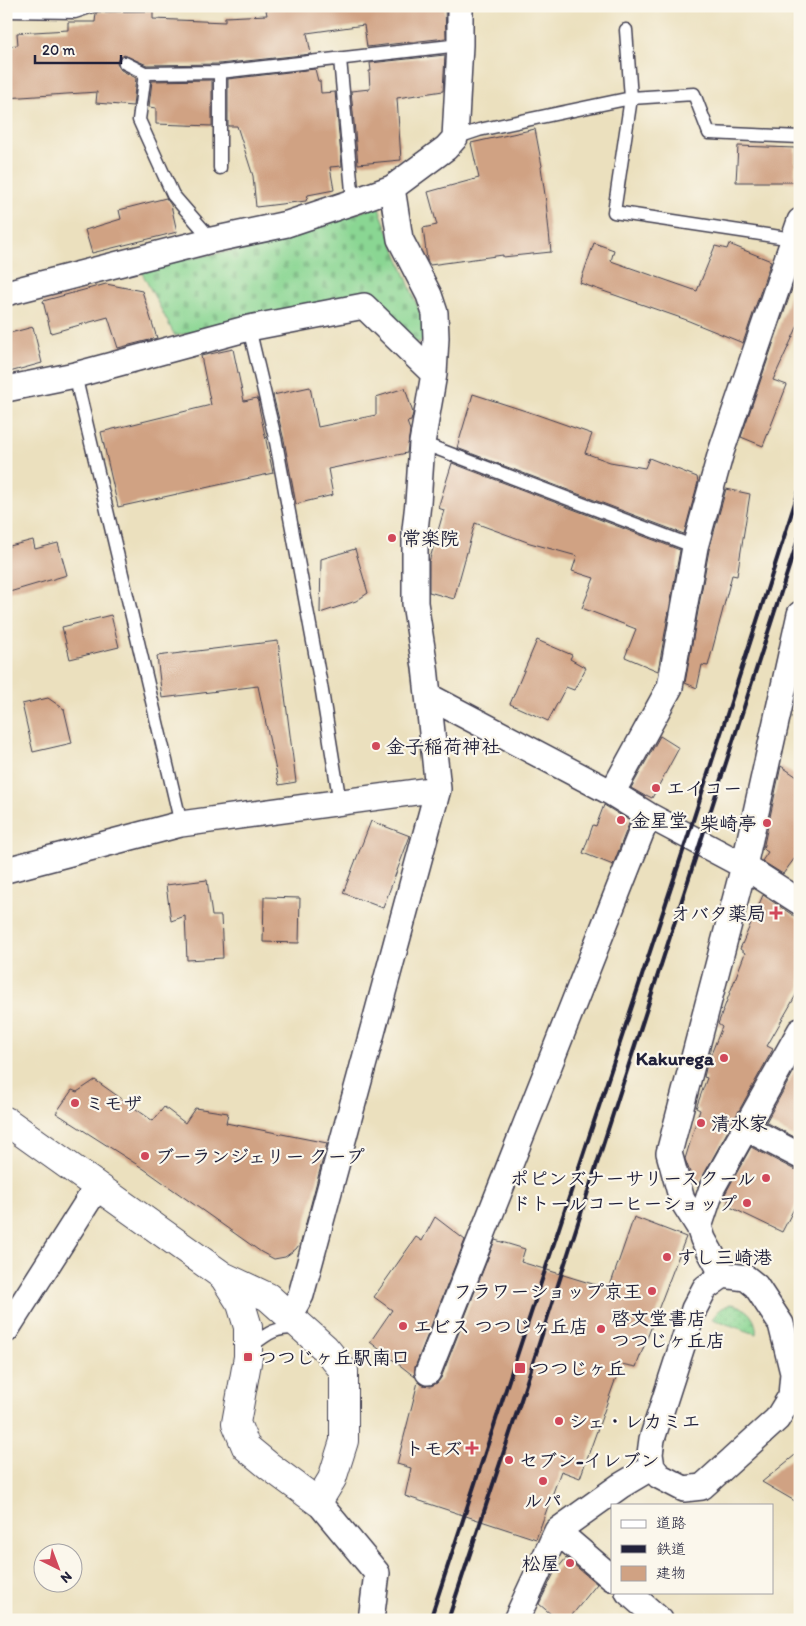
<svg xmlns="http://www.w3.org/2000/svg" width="806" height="1626" viewBox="0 0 806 1626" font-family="Itim,'Klee One',sans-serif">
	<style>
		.grass { fill: url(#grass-dots); stroke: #567c67 }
		.cemetery { fill: url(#cemetery-stones); stroke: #567c67 }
		.building { fill: #d0a283 }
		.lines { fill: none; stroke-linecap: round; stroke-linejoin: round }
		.lane-casing { stroke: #403e4f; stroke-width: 15 }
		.street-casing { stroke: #403e4f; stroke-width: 28 }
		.secondary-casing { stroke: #403e4f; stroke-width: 30 }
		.lane { stroke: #fff; stroke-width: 12 }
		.street { stroke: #fff; stroke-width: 25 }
		.secondary { stroke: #fff; stroke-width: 28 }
		.rail { stroke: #22223b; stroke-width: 4 }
		.poi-dot { fill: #d1495b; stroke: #fbf7ec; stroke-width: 2 }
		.labels { text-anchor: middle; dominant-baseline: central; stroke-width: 4.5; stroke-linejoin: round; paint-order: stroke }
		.poi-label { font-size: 19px; font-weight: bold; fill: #22223b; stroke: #fbf7ec; text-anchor: start }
	</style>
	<defs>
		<pattern id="grass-dots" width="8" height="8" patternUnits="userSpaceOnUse" patternTransform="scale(1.25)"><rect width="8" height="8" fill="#8ad693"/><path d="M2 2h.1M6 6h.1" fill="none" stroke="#77b780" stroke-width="1.8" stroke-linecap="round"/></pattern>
		<pattern id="cemetery-stones" width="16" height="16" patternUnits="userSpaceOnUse" patternTransform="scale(1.25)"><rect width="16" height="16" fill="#8ad693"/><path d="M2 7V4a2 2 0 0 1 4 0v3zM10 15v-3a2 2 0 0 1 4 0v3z" fill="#77b780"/></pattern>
	</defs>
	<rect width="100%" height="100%" fill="#fbf7ec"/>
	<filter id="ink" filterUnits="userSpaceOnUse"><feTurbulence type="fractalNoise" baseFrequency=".02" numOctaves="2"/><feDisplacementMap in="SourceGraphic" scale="10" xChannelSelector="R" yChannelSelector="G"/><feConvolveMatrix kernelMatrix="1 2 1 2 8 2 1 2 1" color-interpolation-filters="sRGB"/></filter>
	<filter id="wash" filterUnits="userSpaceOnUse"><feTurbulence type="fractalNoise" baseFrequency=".0096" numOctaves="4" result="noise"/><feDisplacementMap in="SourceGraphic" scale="20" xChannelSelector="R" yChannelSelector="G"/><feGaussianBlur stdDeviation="1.12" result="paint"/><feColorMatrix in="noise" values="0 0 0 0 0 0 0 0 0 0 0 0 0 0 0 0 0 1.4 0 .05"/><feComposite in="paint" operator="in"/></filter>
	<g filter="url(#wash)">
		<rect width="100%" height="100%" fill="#ebe0be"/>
		<!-- grass -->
		<path class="grass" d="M730,1304C745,1305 758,1319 756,1334L712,1319L719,1310Z"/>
		<!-- cemetery -->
		<path class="cemetery" d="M378,206L430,338L413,344L365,295L175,336L139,267L267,245Z"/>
		<g id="blocks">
			<!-- building -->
			<path class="building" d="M284,6H445L446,38L367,47L364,25L307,33L311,54L219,64L147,65L124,55L118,59L117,64L121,70L136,78L133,106L96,103L97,92L6,98V46L18,45L17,33L68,30V22H95L96,13L98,12L153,11V19L225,22V17L267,15L266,10Z
				M445,55L443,91L397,98L401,160L358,164L351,91L370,89L369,71H371L370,63Z
				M315,69L318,81H320L321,93L335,92L342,166L330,167L334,190L308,195L306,201L256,207L253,176L237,126H228V79Z
				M212,80V126L156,124V108L149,107L152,81Z
				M535,129L542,166L541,167L546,202L551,252L503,257V255L430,265L427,260L423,228L437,225L428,192L479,178L471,143Z
				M738,146L795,148V182H736Z
				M166,198L171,205L177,232L92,253L85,230L121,219L119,210Z
				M594,243L614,250L611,261L697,291L715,246L727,249L729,244L771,261L743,343L684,319L580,283Z
				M800,266V321L773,380L787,385L763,446L741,437Z
				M106,284L142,291L157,338L118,348L108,317L51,333L43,301Z
				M33,327L42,363L6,373V334Z
				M233,349L244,401L257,398L273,473L118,507L101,432L211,405L201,356Z
				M310,387L318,427L376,415V397L405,388L413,413L411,421L407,422L410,430L407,453L328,469L333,495L296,504L284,440L273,395Z
				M473,394L538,415L592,434L585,453L610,462L645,468L649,458L697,477L698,482L684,534L457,448Z
				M452,463L680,550L658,671L625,657L636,629L582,608L594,578L572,571L577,556L530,543L475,523L454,599L429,592V562L444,510L438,508Z
				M726,489L750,494L737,576L732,575L708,666L702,665L697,688L685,683L709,550Z
				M33,540L35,549L58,543L67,575L6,593V547Z
				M355,549L368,593L356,601L320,613L321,559Z
				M111,615L119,647L70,659L62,627Z
				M537,640L572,655L570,659L586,668L574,690L566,687L548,721L510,704Z
				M278,641L296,782L279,785L258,686L162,698L157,656Z
				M48,698L64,709L72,743L33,752L22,704Z
				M660,736L679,748L652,798L646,795L645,796L631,788Z
				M781,766L800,779V851L783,874L762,861L768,852L763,849Z
				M604,805L630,821L613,865L583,853L593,825L596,826Z
				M371,821L410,836L383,908L343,893Z
				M207,880L212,916H221L223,958L187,960L185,916L171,921L166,885Z
				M763,895L800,920V988L767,1046L773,1049L698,1185L694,1183L685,1159L700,1110L696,1108L707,1078L704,1077L707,1064L722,1027L718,1024L745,953L740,949Z
				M264,897L300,898L299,943L263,942Z
				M799,1062H800V1140L766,1122Z
				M95,1080L153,1121L164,1107L185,1123L195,1108L228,1113L226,1123L327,1143L301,1242L296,1249L285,1257L274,1259L261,1252L144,1169L56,1113L72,1090L77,1092Z
				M751,1147L793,1169L800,1170V1197L782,1232L726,1205L729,1200L724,1197L725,1194Z
				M435,1217L465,1240L415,1367V1377L370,1342L392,1310L374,1297L416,1237L422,1241Z
				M634,1217L686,1237L636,1367L621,1364L580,1478L561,1471L536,1539L405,1496L411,1468L397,1464L418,1382L423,1385L431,1386L437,1383L441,1378L495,1240L525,1249L521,1262L609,1289Z
				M800,1451V1504L762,1482Z
				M566,1558L597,1584L568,1620H558L539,1604L554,1573Z"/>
		</g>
	</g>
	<g filter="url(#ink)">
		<use href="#blocks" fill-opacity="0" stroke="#403e4f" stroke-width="1"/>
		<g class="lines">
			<!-- lane casing -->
			<g class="lane-casing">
				<path id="lane" d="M6,11L75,12L93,6
					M626,30L631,98L614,212L793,239
					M340,59L353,202
					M125,63L145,73L220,72L460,45
					M220,72V168
					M145,73L139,120L173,195L212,240
					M455,138L479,130L631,98L694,94L709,133L800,137
					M249,328L276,442L321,685L340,803
					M75,375L181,824
					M422,443L695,547
					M250,1347C268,1333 275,1327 299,1328"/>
			</g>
			<!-- street casing -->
			<g class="street-casing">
				<path id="street" d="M6,293L212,240L287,224L353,202L392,188L446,148L455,138L460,45V6
					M6,389L75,375L249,328L364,306L434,374
					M428,696L612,793L648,815L744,866L800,902
					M612,793L670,687L695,547L721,452L800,221
					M6,870L181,824L438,789
					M746,1128L800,1156
					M699,1227L712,1188L800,1031
					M723,1275L703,1239L699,1227L682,1200L669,1153L744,866L800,614
					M723,1275L746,1278L756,1286L781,1324L793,1373L791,1396L777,1419L702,1487L684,1489L659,1476L652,1467L650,1454L652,1439L694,1309L705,1288Z
					M289,1316L301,1295L438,789L425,667L415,603V530L418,503L422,443L434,374L436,338L435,313L429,295L400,239L392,188
					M6,1330L97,1187
					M428,1372L648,815
					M318,1502L377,1573L371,1620
					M557,1531L612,1578
					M628,1592L660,1620
					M516,1620L557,1531L620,1486L652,1467"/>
			</g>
			<!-- secondary casing -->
			<g class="secondary-casing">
				<path id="secondary" d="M6,1121L223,1276L268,1297L325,1348L344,1371V1441L332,1479L318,1502L269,1466L246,1447L236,1423L248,1357V1327L241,1304L223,1276"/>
			</g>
			<!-- lane -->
			<use href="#lane" class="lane"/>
			<!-- street -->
			<use href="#street" class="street"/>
			<!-- secondary -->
			<use href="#secondary" class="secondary"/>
			<!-- rail -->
			<path class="rail" d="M430,1620L688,836L800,487
				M448,1620L519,1406L800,533"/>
		</g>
	</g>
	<!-- markers -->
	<g class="poi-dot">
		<circle cx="392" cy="538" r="5"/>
		<circle cx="376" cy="746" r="5"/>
		<circle cx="656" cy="788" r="5"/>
		<circle cx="621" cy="820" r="5"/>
		<circle cx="767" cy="823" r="5"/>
		<path d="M773.5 905.5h5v5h5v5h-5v5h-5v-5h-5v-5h5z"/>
		<circle cx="724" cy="1058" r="5"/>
		<circle cx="75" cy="1103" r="5"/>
		<circle cx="701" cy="1123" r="5"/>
		<circle cx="145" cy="1156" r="5"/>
		<circle cx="766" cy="1178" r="5"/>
		<circle cx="747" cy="1203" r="5"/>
		<circle cx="667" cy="1257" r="5"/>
		<circle cx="652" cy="1291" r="5"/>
		<circle cx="403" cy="1326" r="5"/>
		<circle cx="601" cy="1329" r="5"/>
		<rect x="243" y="1352" width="10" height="10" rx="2.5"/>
		<rect x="514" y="1362" width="12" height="12" rx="2.5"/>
		<circle cx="559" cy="1421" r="5"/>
		<path d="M469.5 1440.5h5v5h5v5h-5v5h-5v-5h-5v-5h5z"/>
		<circle cx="509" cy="1460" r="5"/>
		<circle cx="543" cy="1481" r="5"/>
		<circle cx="570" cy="1563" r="5"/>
	</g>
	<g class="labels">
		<!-- poi labels -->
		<g class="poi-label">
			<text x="402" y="538">常楽院</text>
			<text x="386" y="746">金子稲荷神社</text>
			<text x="666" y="788">エイコー</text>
			<text x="631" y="820">金星堂</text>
			<text x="757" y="823" text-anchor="end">柴崎亭</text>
			<text x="766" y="913" text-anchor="end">オバタ薬局</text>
			<text x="714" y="1058" text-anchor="end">Kakurega</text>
			<text x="85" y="1103">ミモザ</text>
			<text x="711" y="1123">清水家</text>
			<text x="155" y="1156">ブーランジェリー クープ</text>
			<text x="756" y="1178" text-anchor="end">ポピンズナーサリースクール</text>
			<text x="737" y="1203" text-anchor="end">ドトールコーヒーショップ</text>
			<text x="677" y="1257">すし三崎港</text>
			<text x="642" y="1291" text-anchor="end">フラワーショップ京王</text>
			<text x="611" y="1318">啓文堂書店<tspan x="611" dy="22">つつじヶ丘店</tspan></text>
			<text x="413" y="1326">エビス つつじヶ丘店</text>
			<text x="258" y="1357">つつじヶ丘駅南口</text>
			<text x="531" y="1368">つつじヶ丘</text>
			<text x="569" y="1421">シェ・レカミエ</text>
			<text x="462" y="1448" text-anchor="end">トモズ</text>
			<text x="519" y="1460">セブン-イレブン</text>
			<text x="543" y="1500" text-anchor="middle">ルパ</text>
			<text x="560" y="1563" text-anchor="end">松屋</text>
		</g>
	</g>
	<!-- margin -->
	<rect width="806" height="1626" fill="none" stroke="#fbf7ec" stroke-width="25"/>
	<!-- legend -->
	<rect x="611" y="1504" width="162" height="90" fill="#fbf7ec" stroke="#a4a2a5"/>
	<rect x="621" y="1520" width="25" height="8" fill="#ffffff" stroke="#a4a2a5"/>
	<text x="656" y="1528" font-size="15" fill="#22223b">道路</text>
	<rect x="621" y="1545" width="25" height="8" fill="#22223b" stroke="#a4a2a5"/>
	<text x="656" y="1554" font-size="15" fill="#22223b">鉄道</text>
	<rect x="621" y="1566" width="25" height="15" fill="#d0a283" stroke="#a4a2a5"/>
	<text x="656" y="1578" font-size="15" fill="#22223b">建物</text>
	<!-- north arrow -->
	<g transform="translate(58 1568) rotate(138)"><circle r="24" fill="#fbf7ec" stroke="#a4a2a5"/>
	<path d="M0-4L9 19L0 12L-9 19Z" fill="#d1495b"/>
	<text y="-8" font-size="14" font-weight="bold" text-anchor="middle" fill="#22223b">N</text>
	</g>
	<!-- scale -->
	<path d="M35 55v8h86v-8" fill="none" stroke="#22223b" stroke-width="2.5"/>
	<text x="42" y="55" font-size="15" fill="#22223b" stroke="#fbf7ec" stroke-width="4" paint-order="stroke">20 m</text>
</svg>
